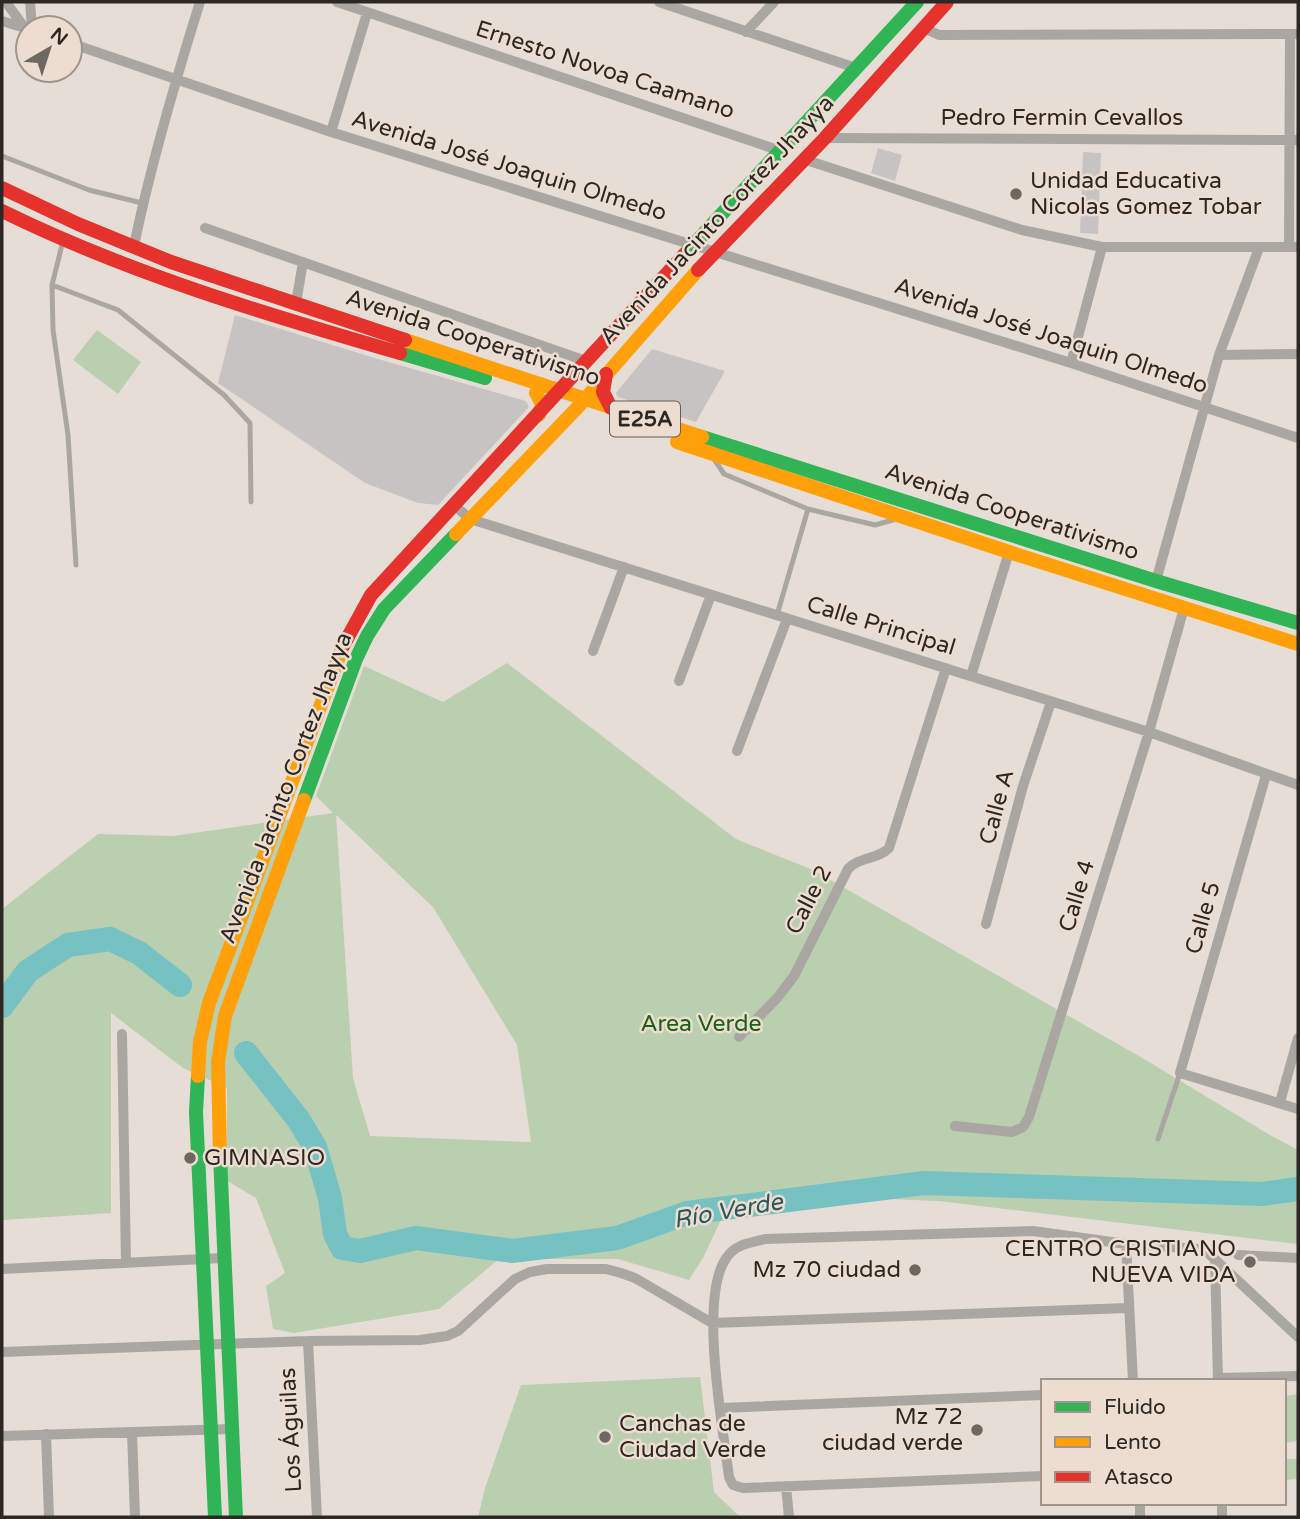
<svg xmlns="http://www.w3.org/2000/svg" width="1300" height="1519" viewBox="0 0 1300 1519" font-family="'Varela Round',sans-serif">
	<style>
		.green { fill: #baceb0; fill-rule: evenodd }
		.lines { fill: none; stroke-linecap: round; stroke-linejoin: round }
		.river { stroke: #76c1c2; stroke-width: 24 }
		.building { fill: #c7c3c2 }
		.lane { stroke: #aaa7a2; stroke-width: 5 }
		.street { stroke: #aaa7a2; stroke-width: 10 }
		.fast { stroke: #30b455; stroke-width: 14 }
		.slow { stroke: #ff9f0a; stroke-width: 14 }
		.jam { stroke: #e5322d; stroke-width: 14 }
		.poi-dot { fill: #6e6862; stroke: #ecddd0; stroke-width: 2.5 }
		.labels { text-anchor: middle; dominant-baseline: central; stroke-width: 5; stroke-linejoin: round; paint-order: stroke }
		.shield { fill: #ecddd0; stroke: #665e57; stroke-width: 2 }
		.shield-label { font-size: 21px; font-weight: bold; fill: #2d2823 }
		.street-label { font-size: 23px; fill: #2d2823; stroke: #ecddd0 }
		.poi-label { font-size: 23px; fill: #2d2823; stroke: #ecddd0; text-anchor: start }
		.park-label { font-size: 23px; fill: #1b6215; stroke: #ecddd0 }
		.water-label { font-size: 24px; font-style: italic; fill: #29595a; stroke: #ecddd0 }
	</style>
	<rect width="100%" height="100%" fill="#e6ded6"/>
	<!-- green -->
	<path class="green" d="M97,330L141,362L118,394L73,360Z
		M507,663L736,839L813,870L1144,1059L1270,1135L1298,1150V1244L938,1201L812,1196L727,1207L703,1258L689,1280L618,1259H499L439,1309L294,1333L273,1329L266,1286L285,1273L256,1198L227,1181V1088L183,1068L111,1013V1213L2,1220V909L98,834L173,836L333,813L316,796L364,666L443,702ZM336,815L433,907L517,1045L531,1142L370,1136L353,1078Z
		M700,1377L714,1492L740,1517H478L485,1488L521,1385Z
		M1298,1394V1441L1284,1443V1396Z
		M1284,1459H1298V1479L1284,1480Z"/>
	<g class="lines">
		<!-- river -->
		<path class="river" d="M2,1006L28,971L68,945L110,939L139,953L180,985
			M246,1053L298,1119L315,1147L330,1198L335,1234L342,1248L360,1251L416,1238L512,1251L617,1238L687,1213L924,1183L1262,1194L1298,1189"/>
	</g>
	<!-- building -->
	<path class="building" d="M878,148L902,155L895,181L871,173Z
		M1083,152L1101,153L1098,234L1080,233Z
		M235,315L378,359L526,401L529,407L438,505L418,503L365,483L218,383Z
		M652,349L725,371L696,422L618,397L616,393Z"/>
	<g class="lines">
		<!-- lane -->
		<path class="lane" d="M2,156L89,190L142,203
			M62,245L52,285L53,330L68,435L76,565
			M52,285L118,310L224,395L250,423L251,502
			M714,459L724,474L808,509L875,525L893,520
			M777,615L808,509
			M1158,1139L1180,1073"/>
		<!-- street -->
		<path class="street" d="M6,2L24,27
			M30,2L32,28
			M337,2L781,151
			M659,2L856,68
			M2,21L25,28
			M924,28L939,35L1298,34
			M746,32L774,2
			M70,43L331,132L1071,363L1298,438
			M331,132L367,13
			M825,138L1298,140
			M803,159L1022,230L1102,247H1298
			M205,228L586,361
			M134,246C151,163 175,82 200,2
			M1289,247L1290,34
			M296,303L303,262
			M1219,355L1298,354
			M1071,363L1102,247
			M453,504L470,519L1149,732L1298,785
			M1156,581L1219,355L1259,248
			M593,651L624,567
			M971,676L1009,552
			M679,681L711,595
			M737,751L787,619
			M1266,775L1180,1073L1298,1109
			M986,924L1023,786L1051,702
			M122,1034L126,1263
			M739,1037L778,997L794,976L848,869C860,856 877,860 889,848L946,668
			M1280,1102L1298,1038
			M955,1126L1012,1132L1023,1127L1029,1117L1149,732L1184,608
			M1126,1244L1133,1381
			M1238,1255L1298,1258
			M1215,1260L1218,1381
			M2,1269L223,1258
			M308,1341L317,1517
			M2,1352L308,1341L420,1340L447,1336L458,1331L515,1279L530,1272L547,1269H606L621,1273L635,1278L712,1323L1128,1308
			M1218,1378L1298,1376
			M721,1408L1043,1395
			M132,1432L135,1517
			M46,1434L49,1517
			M2,1436L232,1429
			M1043,1476L743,1488L733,1485L729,1477C723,1428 698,1295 727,1257C736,1244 750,1243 765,1239L1033,1231L1126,1244L1199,1249L1206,1251L1298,1337
			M786,1486L789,1517
			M1140,1503V1517
			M1222,1503V1517"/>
		<!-- fast -->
		<path class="fast" d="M684,255L917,2
			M400,353L485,378
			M702,437L1156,581L1298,623
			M304,800L356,659L367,636L384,609L456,534
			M198,1076L196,1112L215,1517
			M220,1156L236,1517"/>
		<!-- slow -->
		<path class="slow" d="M405,340L702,437
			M536,393L542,404L539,415
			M677,442L1009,552L1298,644
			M456,534L578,407L698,270
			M198,1076L200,1042L209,1003L343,646
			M220,1156L218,1062L225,1016L304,800"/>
		<!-- jam -->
		<path class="jam" d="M2,188L78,224L171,262L405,340
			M2,211C128,273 265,314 400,353
			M698,270L825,138L947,2
			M606,374L603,392L611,408
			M343,646L371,595L684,255"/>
	</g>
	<!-- markers -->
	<g class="poi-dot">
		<circle cx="1016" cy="194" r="7"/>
		<circle cx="190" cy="1158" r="7"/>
		<circle cx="1250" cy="1262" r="7"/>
		<circle cx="915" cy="1270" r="7"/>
		<circle cx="977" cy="1430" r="7"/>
		<circle cx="605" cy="1437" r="7"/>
	</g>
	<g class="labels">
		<!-- shield labels -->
		<rect class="shield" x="610" y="401.5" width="70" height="35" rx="5"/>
		<g class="shield-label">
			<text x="645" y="419">E25A</text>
		</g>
		<!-- street labels -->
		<g class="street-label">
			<text transform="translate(605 70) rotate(18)">Ernesto Novoa Caamano</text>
			<text x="1062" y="118">Pedro Fermin Cevallos</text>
			<text transform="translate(509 166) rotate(17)">Avenida José Joaquin Olmedo</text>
			<text transform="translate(717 220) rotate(-47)">Avenida Jacinto Cortez Jhayya</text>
			<text transform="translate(1051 336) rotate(18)">Avenida José Joaquin Olmedo</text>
			<text transform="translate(473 338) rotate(18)">Avenida Cooperativismo</text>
			<text transform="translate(1012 512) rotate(18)">Avenida Cooperativismo</text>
			<text transform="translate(881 626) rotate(17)">Calle Principal</text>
			<text transform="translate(286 788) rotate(-69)">Avenida Jacinto Cortez Jhayya</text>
			<text transform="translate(997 807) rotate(-75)">Calle A</text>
			<text transform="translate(1077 896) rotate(-73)">Calle 4</text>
			<text transform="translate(809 900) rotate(-63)">Calle 2</text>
			<text transform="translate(1203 918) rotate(-74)">Calle 5</text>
			<text transform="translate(291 1430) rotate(-93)">Los Águilas</text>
		</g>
		<!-- poi labels -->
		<g class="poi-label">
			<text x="1030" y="181">Unidad Educativa<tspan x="1030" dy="26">Nicolas Gomez Tobar</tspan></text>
			<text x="204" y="1158">GIMNASIO</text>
			<text x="1236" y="1249" text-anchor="end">CENTRO CRISTIANO<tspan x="1236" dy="26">NUEVA VIDA</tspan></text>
			<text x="901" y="1270" text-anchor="end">Mz 70 ciudad</text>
			<text x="963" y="1417" text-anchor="end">Mz 72<tspan x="963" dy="26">ciudad verde</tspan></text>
			<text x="619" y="1424">Canchas de<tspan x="619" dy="26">Ciudad Verde</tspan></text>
		</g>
		<!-- park labels -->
		<g class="park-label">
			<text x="701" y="1024">Area Verde</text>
		</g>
		<!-- water labels -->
		<g class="water-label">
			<text transform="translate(728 1211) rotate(-10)">Río Verde</text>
		</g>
	</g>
	<!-- border -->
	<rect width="1300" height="1519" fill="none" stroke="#2d2823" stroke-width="7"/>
	<!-- legend -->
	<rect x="1041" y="1379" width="245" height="126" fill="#ecddd0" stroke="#a0958b" stroke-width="2"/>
	<rect x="1055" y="1402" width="35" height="10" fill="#30b455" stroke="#a0958b" stroke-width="2"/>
	<text x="1104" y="1414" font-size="21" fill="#2d2823">Fluido</text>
	<rect x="1055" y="1437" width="35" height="10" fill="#ff9f0a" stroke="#a0958b" stroke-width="2"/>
	<text x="1104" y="1449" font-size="21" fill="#2d2823">Lento</text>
	<rect x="1055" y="1472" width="35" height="10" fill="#e5322d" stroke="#a0958b" stroke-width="2"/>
	<text x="1104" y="1484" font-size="21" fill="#2d2823">Atasco</text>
	<!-- north arrow -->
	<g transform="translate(49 49) rotate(39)"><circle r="33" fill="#ecddd0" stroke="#a0958b" stroke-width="2"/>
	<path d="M0-5L12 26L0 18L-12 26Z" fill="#6e6862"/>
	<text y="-10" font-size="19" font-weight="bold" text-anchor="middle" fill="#2d2823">N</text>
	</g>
</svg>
